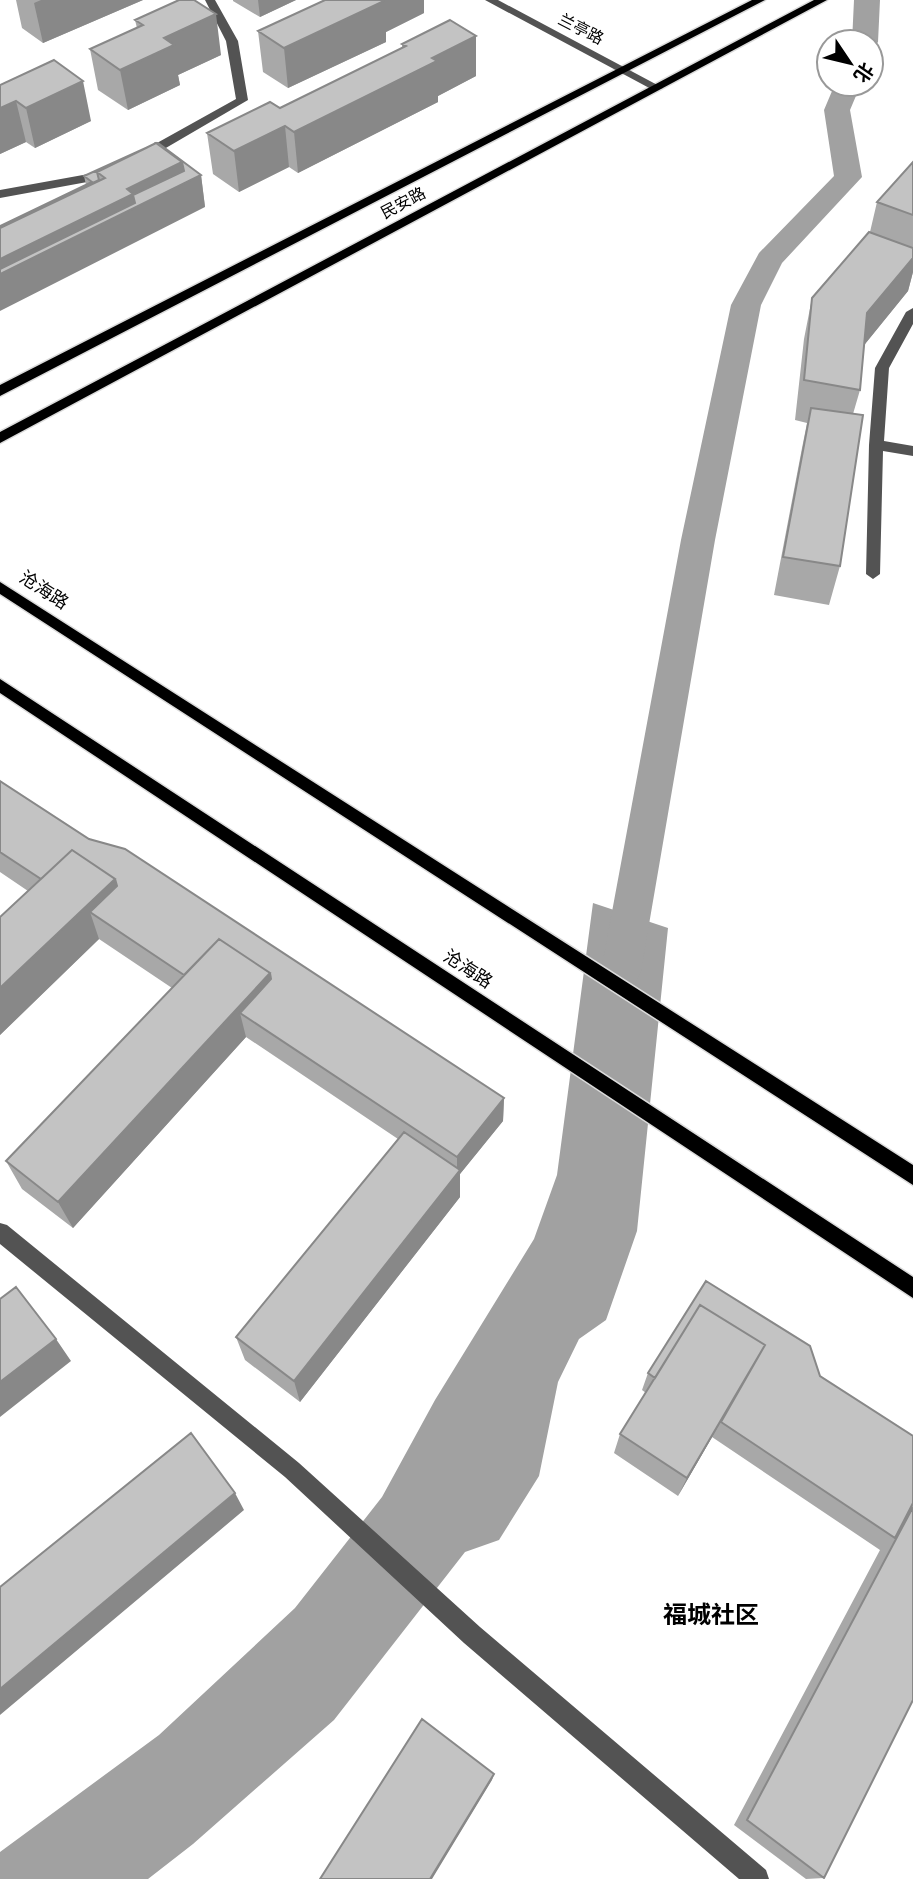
<svg xmlns="http://www.w3.org/2000/svg" width="913" height="1879" viewBox="0 0 913 1879" font-family="Montserrat,'Noto Sans SC',sans-serif">
	<style>
		.water { fill: #a1a1a1 }
		.lines { fill: none; stroke-linecap: round; stroke-linejoin: round }
		.canal { fill: #a1a1a1; fill-rule: evenodd }
		.major-casing { stroke: #dbdbdb; stroke-width: 3 }
		.minor { fill: #535353; fill-rule: evenodd }
		.major { fill: #000; fill-rule: evenodd }
		.wall { fill: #a8a8a8 }
		.shaded-wall { fill: #888 }
		.building { fill: #c3c3c3; stroke: #888; stroke-width: 2 }
		.labels { text-anchor: middle; dominant-baseline: central; stroke-width: 5; stroke-linejoin: round; paint-order: stroke }
		.far-street-label { font-size: 16px; fill: #000; stroke: #fff }
		.street-label { font-size: 18px; fill: #000; stroke: #fff }
		.near-quarter-label { font-size: 24px; font-weight: bold; fill: #000; stroke: #fff }
	</style>
	<rect width="100%" height="100%" fill="#fff"/>
	<!-- water -->
	<path class="water" d="M593,903L668,928L637,1231L606,1320L579,1339L558,1382L539,1476L499,1540L465,1552L334,1720L193,1844L148,1879H0V1852L159,1735L295,1608L382,1497L435,1400L534,1239L557,1175Z"/>
	<g class="lines">
		<!-- canal -->
		<path class="canal" d="M854,0H880L878,42L874,47L871,48V42H852Z
			M835,84H861L850,110L862,177L782,263L761,305L715,540L641,971L635,983L621,988L607,983L601,971L681,540L731,305L759,253L834,176L824,110Z"/>
		<!-- major casing -->
		<g class="major-casing">
			<path id="major" d="M752,0H765L0,396V385Z
				M814,0H827L0,443V432Z
				M0,582L913,1165V1185L0,594Z
				M0,679L913,1277V1298L0,693Z"/>
		</g>
		<!-- minor -->
		<path class="minor" d="M205,0H215L238,41L248,100L147,159H139V153L236,99L226,41Z
			M485,0H498L663,88L653,90Z
			M105,171L109,172V178L0,198V190Z
			M913,308V324L889,368L884,441L913,446V456L883,451L880,574L873,579L866,574L869,445L875,368L906,312Z
			M0,1223L7,1225L299,1463L480,1627L766,1870L769,1879H739L464,1643L285,1477L0,1244Z"/>
		<!-- major -->
		<use href="#major" class="major"/>
	</g>
	<!-- wall -->
	<path class="wall" d="M16,0H143L43,43L22,28Z
		M233,0H296L260,17L233,1Z
		M424,13L386,32V42L288,88L263,72L258,31Z
		M135,20L221,55L178,75L180,85L128,110L98,90L90,49L137,28Z
		M476,36V76L438,96V102L298,173L289,167L239,192L213,174L207,133L280,108L402,48V44Z
		M0,85L91,121L35,148L26,142L0,154Z
		M158,143L201,175L205,207L86,185L84,176Z
		M913,162V272L908,291L864,345L860,390L853,414L840,566L829,605L774,595L802,448L807,423L795,420L804,339L812,298L870,232L877,202Z
		M0,781L89,839L504,1098L503,1121L460,1174V1197L300,1402L245,1360L236,1337L398,1139L246,1037L73,1228L22,1189L6,1161L172,988L99,939L0,1035V917L28,891L0,872Z
		M648,1373L820,1376L913,1436V1700L824,1878L806,1879L734,1825L880,1550L712,1437L678,1496L614,1453L620,1434L646,1393L642,1390Z"/>
	<!-- shaded-wall -->
	<path class="shaded-wall" d="M41,0H143L43,43L34,3Z
		M258,0H296L260,17Z
		M375,0H424V13L386,32V42L288,88L284,48Z
		M216,14L221,55L178,75L180,85L128,110L120,70L164,38Z
		M476,36V76L438,96V102L298,173L294,132L432,58Z
		M83,81L91,121L35,148L26,108Z
		M16,101L26,142L0,154V108Z
		M285,126L289,167L239,192L234,151Z
		M182,162L201,175L205,207L0,311V237Z
		M913,258V272L908,291L857,354L867,313Z
		M115,879L126,913L90,912L99,939L0,1035V988Z
		M270,973L276,1005L240,1013L246,1037L73,1228L58,1202Z
		M504,1098L503,1121L460,1174V1197L300,1402L294,1381L457,1174V1157Z
		M56,1339L71,1361L0,1417V1382Z
		M765,1345L712,1437L678,1496L687,1478Z
		M235,1493L244,1510L0,1715V1689Z
		M494,1774L492,1780L432,1879H430Z"/>
	<!-- building -->
	<path class="building" d="M179,0H194L216,14L164,38L174,45L120,70L90,49L143,25L135,20Z
		M325,0H383L384,1L284,48L258,31Z
		M450,20L476,36L432,58L437,61L294,132L285,126L234,151L207,133L270,102L280,108L406,46L402,44Z
		M54,60L83,81L26,108L16,101L0,108V85Z
		M156,143L182,162L127,189L133,194L0,259V228L105,178L97,172Z
		M157,143H158L201,175L0,274V269L135,203L133,195L184,171L182,162Z
		M148,147L97,172L99,180L0,228V226L92,182L84,176Z
		M913,162V215L877,202Z
		M869,232L913,248V258L867,313L860,390L804,380L812,298Z
		M811,408L863,415L840,566L783,557Z
		M0,781L89,839L125,849L504,1098L457,1157L240,1013L271,979L270,973L219,939L184,975L90,912L117,886L115,879L72,850L41,879L0,852Z
		M72,850L115,879L0,988V917Z
		M219,939L270,973L58,1202L6,1161Z
		M404,1132L460,1170L294,1381L236,1337Z
		M706,1281L810,1346L820,1376L913,1436V1503L895,1538L721,1422L765,1345L700,1305L655,1378L648,1373Z
		M16,1287L56,1339L0,1382V1299Z
		M700,1305L765,1345L687,1478L620,1434Z
		M191,1433L235,1493L0,1689V1587Z
		M913,1507V1700L824,1878L747,1820Z
		M422,1719L494,1774L430,1879H320Z"/>
	<g class="labels">
		<!-- far-street labels -->
		<g class="far-street-label">
			<text transform="translate(581 29) rotate(27)">兰亭路</text>
			<text transform="translate(403 203) rotate(-28)">民安路</text>
		</g>
		<!-- street labels -->
		<g class="street-label">
			<text transform="translate(44 590) rotate(33)">沧海路</text>
			<text transform="translate(468 969) rotate(33)">沧海路</text>
		</g>
		<!-- near-quarter labels -->
		<g class="near-quarter-label">
			<text x="711" y="1614">福城社区</text>
		</g>
	</g>
	<!-- north arrow -->
	<g transform="translate(850 63) rotate(125)"><circle r="33" fill="#ffffff" stroke="#999999" stroke-width="2"/>
	<path d="M0-5L12 26L0 18L-12 26Z" fill="#000000"/>
	<text y="-10" font-size="19" font-weight="bold" text-anchor="middle" fill="#000000">北</text>
	</g>
</svg>
